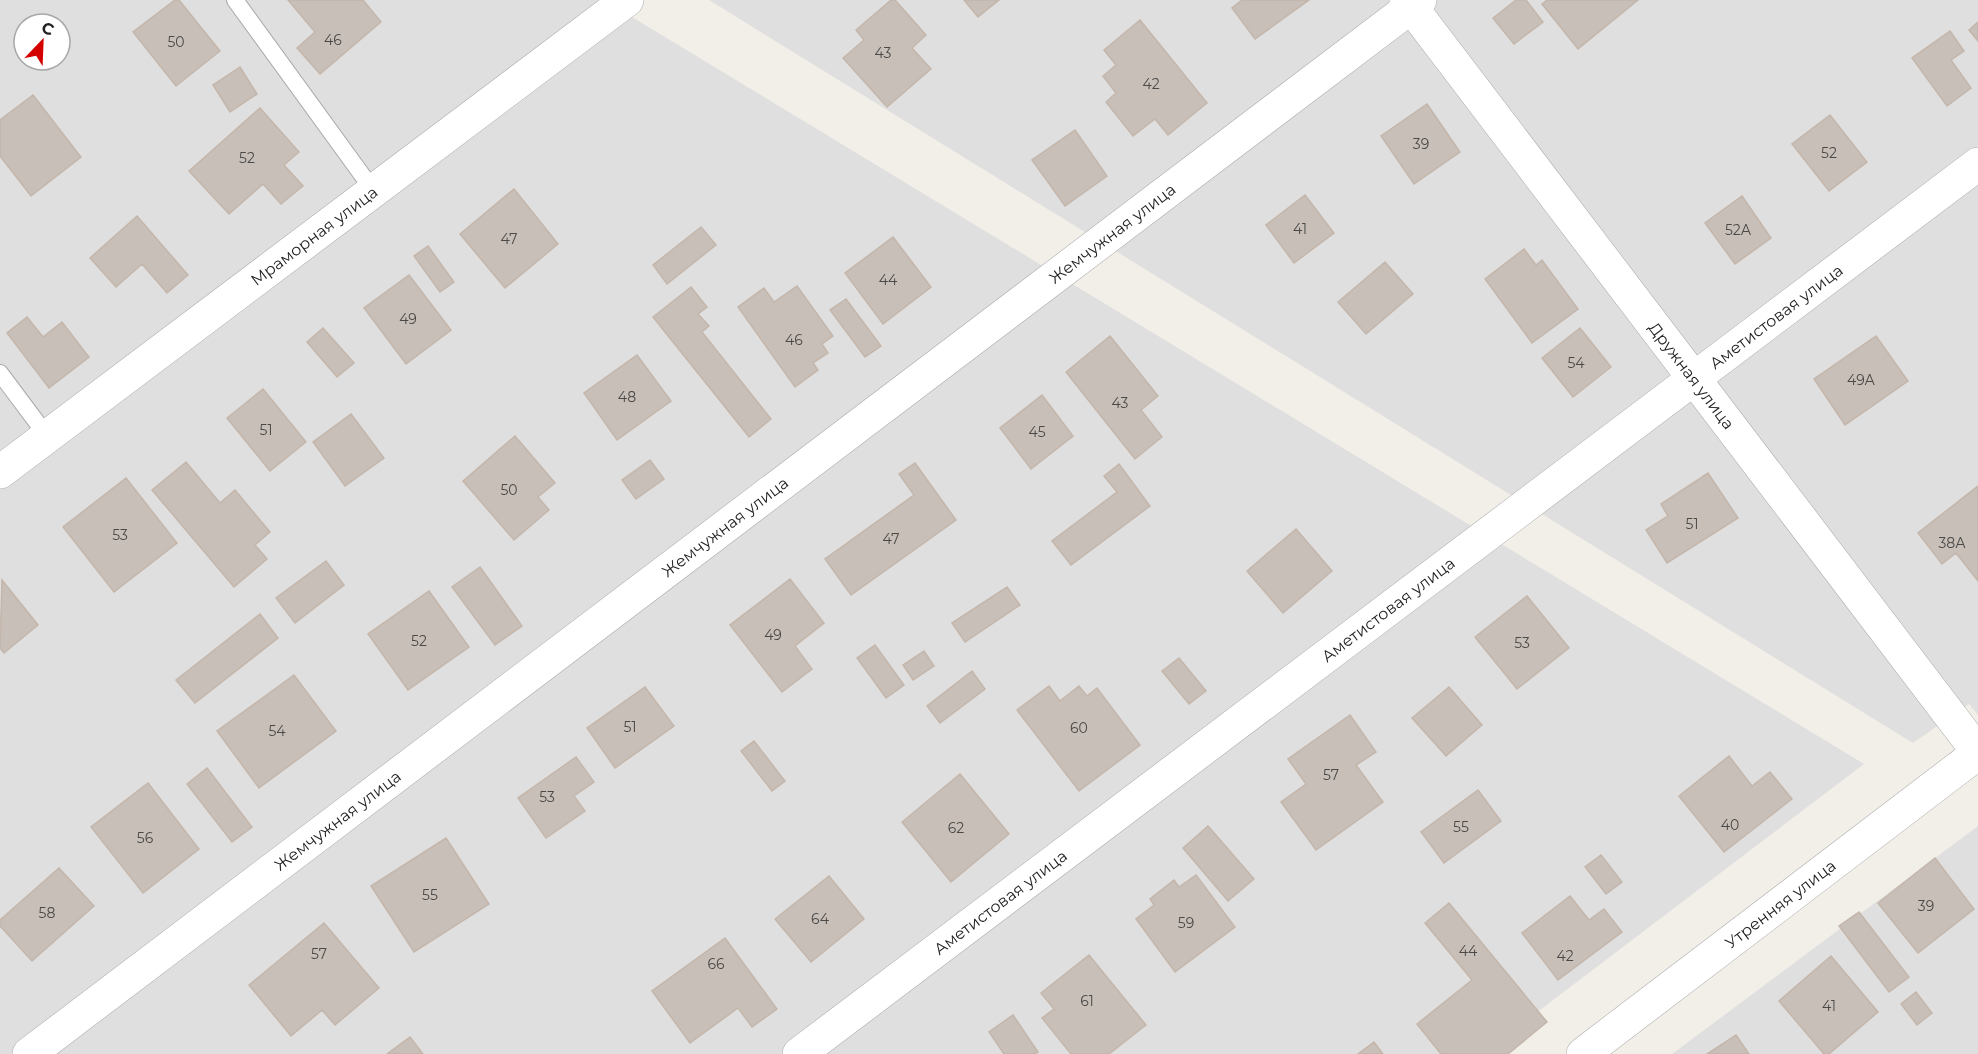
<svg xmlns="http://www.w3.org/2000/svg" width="1978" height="1054" viewBox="0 0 1978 1054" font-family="Montserrat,sans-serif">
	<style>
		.residential { fill: #e0dfdf; fill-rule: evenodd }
		.building { fill: #c7bfb8; stroke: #c4b6ab; stroke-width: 1.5 }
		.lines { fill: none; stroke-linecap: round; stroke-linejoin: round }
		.lane-casing { stroke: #a9a9a9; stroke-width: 18 }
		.street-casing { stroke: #a9a9a9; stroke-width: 34 }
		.lane { stroke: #fff; stroke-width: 16 }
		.street { stroke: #fff; stroke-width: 33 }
		.labels { text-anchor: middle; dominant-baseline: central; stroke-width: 4.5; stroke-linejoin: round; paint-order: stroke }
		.number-label { font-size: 14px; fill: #4b4948 }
		.street-label { font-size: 16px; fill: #222; stroke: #fff }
	</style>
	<rect width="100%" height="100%" fill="#f2efe9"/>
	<!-- residential -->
	<path class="residential" d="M0,0H604L1864,764L1482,1054H0ZM24,24H60V60H24Z
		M709,0H1978V715L1969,704L1913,743Z
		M1978,826V1054H1672Z"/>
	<!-- building -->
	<path class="building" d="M175,0H179L220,51L176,86L133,32Z
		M288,0H363L381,22L320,74L297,48L315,32Z
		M891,0H895L926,35L912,48L931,69L887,107L843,58L864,40L856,30Z
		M964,0H999L978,17Z
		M1242,0H1309L1255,39L1232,8Z
		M1516,0H1526L1543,22L1514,44L1493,18Z
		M1547,0H1638L1578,49L1542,4Z
		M1140,20L1207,103L1168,135L1155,119L1133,136L1106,102L1116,93L1103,76L1116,65L1104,50Z
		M1978,22V41L1969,30Z
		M1950,31L1964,51L1951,60L1971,88L1947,106L1912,58Z
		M240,67L257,94L230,112L213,85Z
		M33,95L81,157L31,196L0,156V120Z
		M1427,104L1460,152L1414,184L1381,136Z
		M260,108L299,152L284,165L303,186L281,204L263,184L229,214L189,171Z
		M1830,115L1867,162L1829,191L1792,144Z
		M1075,130L1107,176L1065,206L1032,160Z
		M514,189L558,244L505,288L460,234Z
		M1305,195L1334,233L1294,263L1266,225Z
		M1742,196L1771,238L1735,264L1705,223Z
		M137,216L188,275L167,293L142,264L116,287L90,258Z
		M701,227L716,245L667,284L653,265Z
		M893,237L931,287L883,324L845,273Z
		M428,246L454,282L440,292L414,256Z
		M1524,249L1536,265L1542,260L1578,309L1532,343L1485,279Z
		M1385,262L1413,294L1366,334L1338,302Z
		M409,275L451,330L406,364L364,308Z
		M797,286L833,336L822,344L828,353L813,363L818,370L795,387L738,307L764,288L774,302Z
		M691,287L707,307L698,314L709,326L702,332L771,419L749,437L653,317Z
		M846,299L881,346L865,357L830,310Z
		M27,317L43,337L62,322L89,357L49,388L7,333Z
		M323,328L354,363L337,377L307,342Z
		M1580,328L1611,367L1573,397L1542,358Z
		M1110,336L1158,396L1141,410L1162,437L1135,459L1066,372Z
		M1876,336L1908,381L1845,425L1814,379Z
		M637,355L671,401L617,440L584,393Z
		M263,389L306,442L270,471L227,418Z
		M1042,395L1073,436L1031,469L1000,428Z
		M351,414L384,458L345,486L313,442Z
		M515,436L555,483L538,497L549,510L514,540L463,481Z
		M650,460L664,479L636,499L622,480Z
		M186,462L220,503L235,490L270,532L255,545L267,559L234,587L152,490Z
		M915,463L956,520L851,595L825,559L914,495L899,474Z
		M1119,464L1150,506L1071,565L1052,541L1117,492L1104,476Z
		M1708,473L1738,518L1667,563L1646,530L1668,516L1661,504Z
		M126,478L177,543L114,592L63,527Z
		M1978,486V581L1956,553L1942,564L1918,533Z
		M1296,529L1332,571L1283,613L1247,571Z
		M326,561L344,585L295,623L276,598Z
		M480,567L522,626L495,645L452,587Z
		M790,579L824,623L795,646L812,669L782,692L730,625Z
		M2,580L38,625L4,653L0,648Z
		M1007,587L1020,605L965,642L952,623Z
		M429,591L469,647L408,690L368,634Z
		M1527,596L1569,648L1517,689L1475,637Z
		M260,614L278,638L195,703L176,680Z
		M875,645L904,685L886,698L857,658Z
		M924,651L934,666L913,680L903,665Z
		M1179,658L1206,691L1189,704L1162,671Z
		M972,671L985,689L940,723L927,706Z
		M294,675L336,731L259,788L217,731Z
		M1049,686L1060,701L1079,686L1087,696L1097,688L1140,745L1079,791L1017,710Z
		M645,687L674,726L615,768L587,728Z
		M1449,687L1482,725L1446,756L1412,718Z
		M1350,715L1376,752L1356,765L1383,802L1316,850L1281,802L1306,784L1288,759Z
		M754,741L785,781L772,791L741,751Z
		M1729,756L1752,786L1770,772L1792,799L1724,852L1679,796Z
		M576,757L594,782L574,796L585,811L546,838L518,798Z
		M207,768L252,827L232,842L187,784Z
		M960,774L1009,834L951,882L902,822Z
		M148,783L199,849L143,893L91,827Z
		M1478,790L1501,821L1444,863L1421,832Z
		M1208,826L1254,879L1228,901L1183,848Z
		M446,838L489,904L414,952L371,886Z
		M1601,855L1622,882L1606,894L1585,867Z
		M1935,858L1974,909L1918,953L1878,903Z
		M59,868L94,906L32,961L0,926V920Z
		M1196,875L1235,927L1175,972L1136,919L1154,905L1150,899L1174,880L1179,887Z
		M829,876L864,919L811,962L775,919Z
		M1570,896L1589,920L1604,909L1622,932L1558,980L1522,933Z
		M1449,903L1547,1022L1508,1054H1441L1417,1024L1472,980L1425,923Z
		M1859,912L1909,977L1889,992L1839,926Z
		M324,923L379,988L335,1025L322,1010L291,1036L249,985Z
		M725,938L777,1009L752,1027L738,1008L690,1043L652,991Z
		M1089,955L1146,1025L1109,1054H1071L1042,1018L1054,1009L1041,993Z
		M1831,956L1878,1012L1829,1054H1824L1779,1001Z
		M1916,992L1932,1013L1917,1025L1901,1004Z
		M1013,1015L1038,1052L1035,1054H1004L989,1032Z
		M1736,1035L1749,1054H1707Z
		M410,1037L423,1054H387Z
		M1374,1042L1383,1054H1358Z"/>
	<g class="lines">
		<!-- lane casing -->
		<g class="lane-casing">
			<path id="lane" d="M235,0L373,190
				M0,373L47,436"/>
		</g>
		<!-- street casing -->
		<g class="street-casing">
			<g id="street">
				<path id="s1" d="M1406,0L1978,752"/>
				<path id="s2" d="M0,472L627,0"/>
				<path id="s3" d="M29,1054L1420,0"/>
				<path id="s4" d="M799,1054L1978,164"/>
				<path id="s5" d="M1583,1054L1978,753"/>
			</g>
		</g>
		<!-- lane -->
		<use href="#lane" class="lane"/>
		<!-- street -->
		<use href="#street" class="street"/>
	</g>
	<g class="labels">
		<!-- number labels -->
		<g class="number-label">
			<text x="333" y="40">46</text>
			<text x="176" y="42">50</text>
			<text x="883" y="53">43</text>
			<text x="1151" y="84">42</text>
			<text x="1421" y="144">39</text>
			<text x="1829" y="153">52</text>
			<text x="247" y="158">52</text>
			<text x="1300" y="229">41</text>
			<text x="1738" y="230">52А</text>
			<text x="509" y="239">47</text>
			<text x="888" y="280">44</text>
			<text x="408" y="319">49</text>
			<text x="794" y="340">46</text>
			<text x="1576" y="363">54</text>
			<text x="1861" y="380">49А</text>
			<text x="627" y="397">48</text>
			<text x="1120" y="403">43</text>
			<text x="266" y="430">51</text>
			<text x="1037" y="432">45</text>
			<text x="509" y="490">50</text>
			<text x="1692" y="524">51</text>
			<text x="120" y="535">53</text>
			<text x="891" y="539">47</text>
			<text x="1952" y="543">38А</text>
			<text x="773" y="635">49</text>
			<text x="419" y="641">52</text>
			<text x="1522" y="643">53</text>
			<text x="630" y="727">51</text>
			<text x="1079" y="728">60</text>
			<text x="277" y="731">54</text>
			<text x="1331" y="775">57</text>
			<text x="547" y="797">53</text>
			<text x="1730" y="825">40</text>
			<text x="1461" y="827">55</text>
			<text x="956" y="828">62</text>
			<text x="145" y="838">56</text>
			<text x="430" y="895">55</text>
			<text x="1926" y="906">39</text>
			<text x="47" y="913">58</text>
			<text x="820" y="919">64</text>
			<text x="1186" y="923">59</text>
			<text x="1468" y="951">44</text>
			<text x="319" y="954">57</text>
			<text x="1565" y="956">42</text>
			<text x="716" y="964">66</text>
			<text x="1087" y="1001">61</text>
			<text x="1829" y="1006">41</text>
		</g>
		<!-- street labels -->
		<g class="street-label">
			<text stroke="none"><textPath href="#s3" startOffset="1359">Жемчужная улица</textPath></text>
			<text stroke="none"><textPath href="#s2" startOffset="393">Мраморная улица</textPath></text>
			<text stroke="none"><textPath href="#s4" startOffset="1224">Аметистовая улица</textPath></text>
			<text stroke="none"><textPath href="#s1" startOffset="472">Дружная улица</textPath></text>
			<text stroke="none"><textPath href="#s3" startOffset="873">Жемчужная улица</textPath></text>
			<text stroke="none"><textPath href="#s4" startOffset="738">Аметистовая улица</textPath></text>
			<text stroke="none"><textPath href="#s3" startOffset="387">Жемчужная улица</textPath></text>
			<text stroke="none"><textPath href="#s4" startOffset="252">Аметистовая улица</textPath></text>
			<text stroke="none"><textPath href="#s5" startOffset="248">Утренняя улица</textPath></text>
		</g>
	</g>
	<!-- north arrow -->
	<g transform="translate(42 42) rotate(23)"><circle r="28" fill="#ffffff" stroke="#a7a7a7" stroke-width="1.5"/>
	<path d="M0-4.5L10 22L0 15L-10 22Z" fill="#d40000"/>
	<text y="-9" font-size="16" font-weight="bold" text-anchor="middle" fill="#222222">С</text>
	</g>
</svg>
